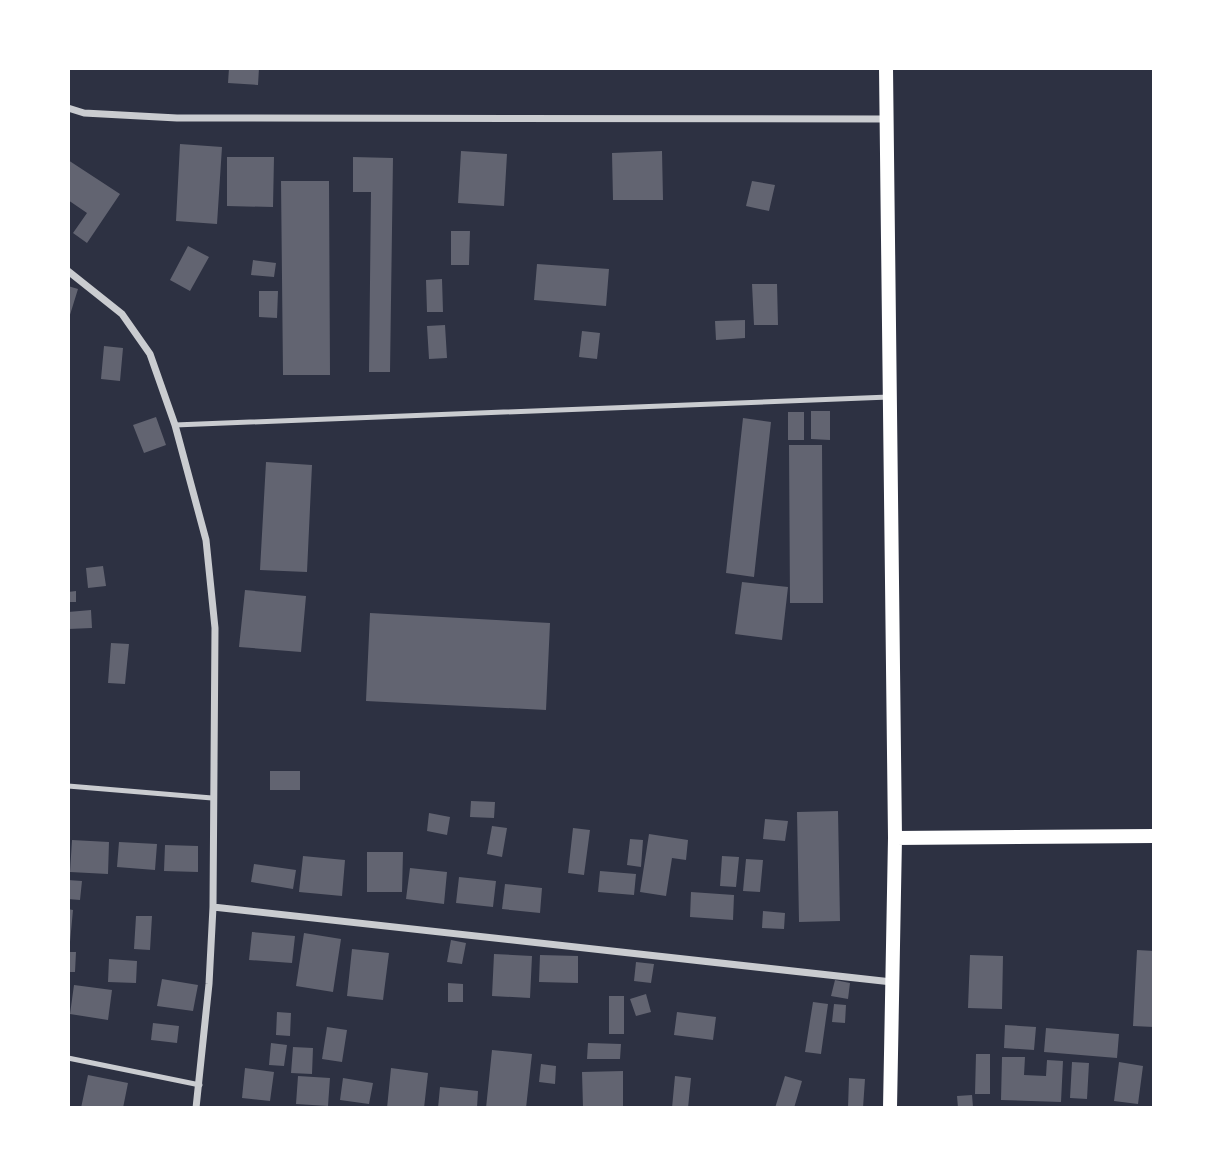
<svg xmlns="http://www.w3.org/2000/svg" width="1222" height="1176" viewBox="0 0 1222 1176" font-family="'Noto Sans',sans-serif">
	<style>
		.building { fill: #626471 }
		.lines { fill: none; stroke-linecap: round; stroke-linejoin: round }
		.service { stroke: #caccd0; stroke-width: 5 }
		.minor { stroke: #caccd0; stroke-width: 7 }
		.secondary { stroke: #fff; stroke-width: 14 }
	</style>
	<rect width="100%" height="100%" fill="#2d3142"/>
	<!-- building -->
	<path class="building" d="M229,68H259L258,85L228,83Z
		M180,144L222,147L217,224L176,221Z
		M461,151L507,154L504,206L458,203Z
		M662,151L663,200H613L612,153Z
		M227,157H274L273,207L227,206Z
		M353,157L393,158L390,372H369L371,192H353Z
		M68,160L120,194L87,243L73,233L87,213L68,200Z
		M281,181H329L330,375H283Z
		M752,181L775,185L769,211L746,206Z
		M451,231H470L469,265H451Z
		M188,246L209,257L190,291L170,280Z
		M253,260L276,263L274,277L251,275Z
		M537,264L609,269L606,306L534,300Z
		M442,279L443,312H427L426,280Z
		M752,284H777L778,325H754Z
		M68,286L78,289L69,318H68Z
		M259,291H278L277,318L259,317Z
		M745,320V338L716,340L715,321Z
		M445,325L447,358L429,359L427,326Z
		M582,331L600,333L597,359L579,357Z
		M104,346L123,348L120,381L101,379Z
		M811,411H830V440L811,439Z
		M788,412H804V440H788Z
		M156,417L166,445L144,453L133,425Z
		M743,418L771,422L754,577L726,573Z
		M789,445H822L823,603H790Z
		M266,462L312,465L307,572L260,570Z
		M103,566L106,586L88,588L86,568Z
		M742,582L788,587L782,640L735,634Z
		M245,590L306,596L301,652L239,647Z
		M76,591V602H68V592Z
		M91,610L92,628L68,629V612Z
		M370,613L550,623L546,710L366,701Z
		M111,643L129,644L125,684L108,683Z
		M270,771H300V790H270Z
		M471,801L495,802L494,818L470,817Z
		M838,811L840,921L799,922L797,812Z
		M429,813L450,817L447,835L427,831Z
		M765,819L788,821L785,841L763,839Z
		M492,826L507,828L502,857L487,854Z
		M573,828L590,830L584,875L568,873Z
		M649,834L688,840L686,860L672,858L666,896L640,892Z
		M630,839L643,840L641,867L627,865Z
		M72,840L109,842L108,874L70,872Z
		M119,842L157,844L155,870L117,867Z
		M165,845L198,846V872L164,871Z
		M367,852H403L402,892H367Z
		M303,856L345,860L342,896L299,892Z
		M722,856L739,857L736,887L720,886Z
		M746,859L763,860L760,892L743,891Z
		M254,864L296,870L293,889L251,882Z
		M410,868L447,872L444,904L406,899Z
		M600,871L636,874L634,895L598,892Z
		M459,877L496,881L493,907L456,903Z
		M68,880L82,881L80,900L68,899Z
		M505,884L542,888L540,913L502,909Z
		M691,892L734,895L733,920L690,917Z
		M68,909L73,910L70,942L68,941Z
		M763,911L785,913L784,929L762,928Z
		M136,916H152L150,950L134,949Z
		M252,932L295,936L292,963L249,960Z
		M304,933L341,939L333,992L296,986Z
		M451,940L466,943L462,964L447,962Z
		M352,949L389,953L383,1000L347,996Z
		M1137,950L1154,951V1027L1133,1026Z
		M68,952H76L75,972H68Z
		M494,954L532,956L530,998L492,996Z
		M540,955L578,956V983L539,982Z
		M970,955L1003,956L1002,1009L968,1008Z
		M109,959L137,961L136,983L108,982Z
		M636,962L654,964L651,983L634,981Z
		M162,979L198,985L193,1011L157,1006Z
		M835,980L850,983L848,999L831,996Z
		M448,983L463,984V1002H448Z
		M74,985L112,990L108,1020L70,1014Z
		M646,994L651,1012L636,1016L630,999Z
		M609,996H624V1034H609Z
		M813,1002L828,1004L821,1054L805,1052Z
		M834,1004L846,1005L845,1023L832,1022Z
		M277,1012L291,1013L290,1036L276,1035Z
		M677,1012L716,1017L713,1040L674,1035Z
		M153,1023L179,1026L177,1043L151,1040Z
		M1005,1025L1036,1027L1034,1050L1004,1048Z
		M327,1027L347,1030L342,1062L322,1059Z
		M1046,1028L1119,1034L1117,1058L1044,1052Z
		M271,1043L287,1045L284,1066L269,1065Z
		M588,1043L621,1044L620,1059H587Z
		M293,1047L313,1048L312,1074L291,1073Z
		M492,1050L532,1054L526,1108H486Z
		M976,1054H990V1094H975Z
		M1002,1057H1025L1024,1075L1046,1076L1047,1060L1063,1061L1061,1102L1001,1100Z
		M1072,1062L1089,1063L1087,1099L1070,1098Z
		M1119,1062L1143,1066L1138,1104L1114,1101Z
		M541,1064L556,1066L555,1084L539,1082Z
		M245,1068L274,1072L270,1101L242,1098Z
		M391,1068L428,1073L424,1108H387Z
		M623,1071V1108H583L582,1072Z
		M88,1075L128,1083L123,1108H81Z
		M298,1076L330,1078L328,1106L296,1104Z
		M675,1076L691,1078L688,1108H672Z
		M785,1076L802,1081L794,1108H775Z
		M343,1078L373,1083L369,1104L340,1100Z
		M849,1078L865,1079L863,1108H848Z
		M440,1087L478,1091L477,1108H438Z
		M972,1095L973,1107L958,1108L957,1096Z"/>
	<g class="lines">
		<!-- service -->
		<path class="service" d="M175,425L889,397
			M68,786L212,798
			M68,1058L200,1085"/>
		<!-- minor -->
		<path class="minor" d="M68,108L84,113L177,118L887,119
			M68,271L122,314L150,354L175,425L206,540L215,628L213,907L209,984L196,1108
			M213,907L892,982"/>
		<!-- secondary -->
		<path class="secondary" d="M886,68L895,838L890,1108
			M895,838L1154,836"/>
	</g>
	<!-- border -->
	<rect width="1222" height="1176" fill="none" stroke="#ffffff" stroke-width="140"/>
</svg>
